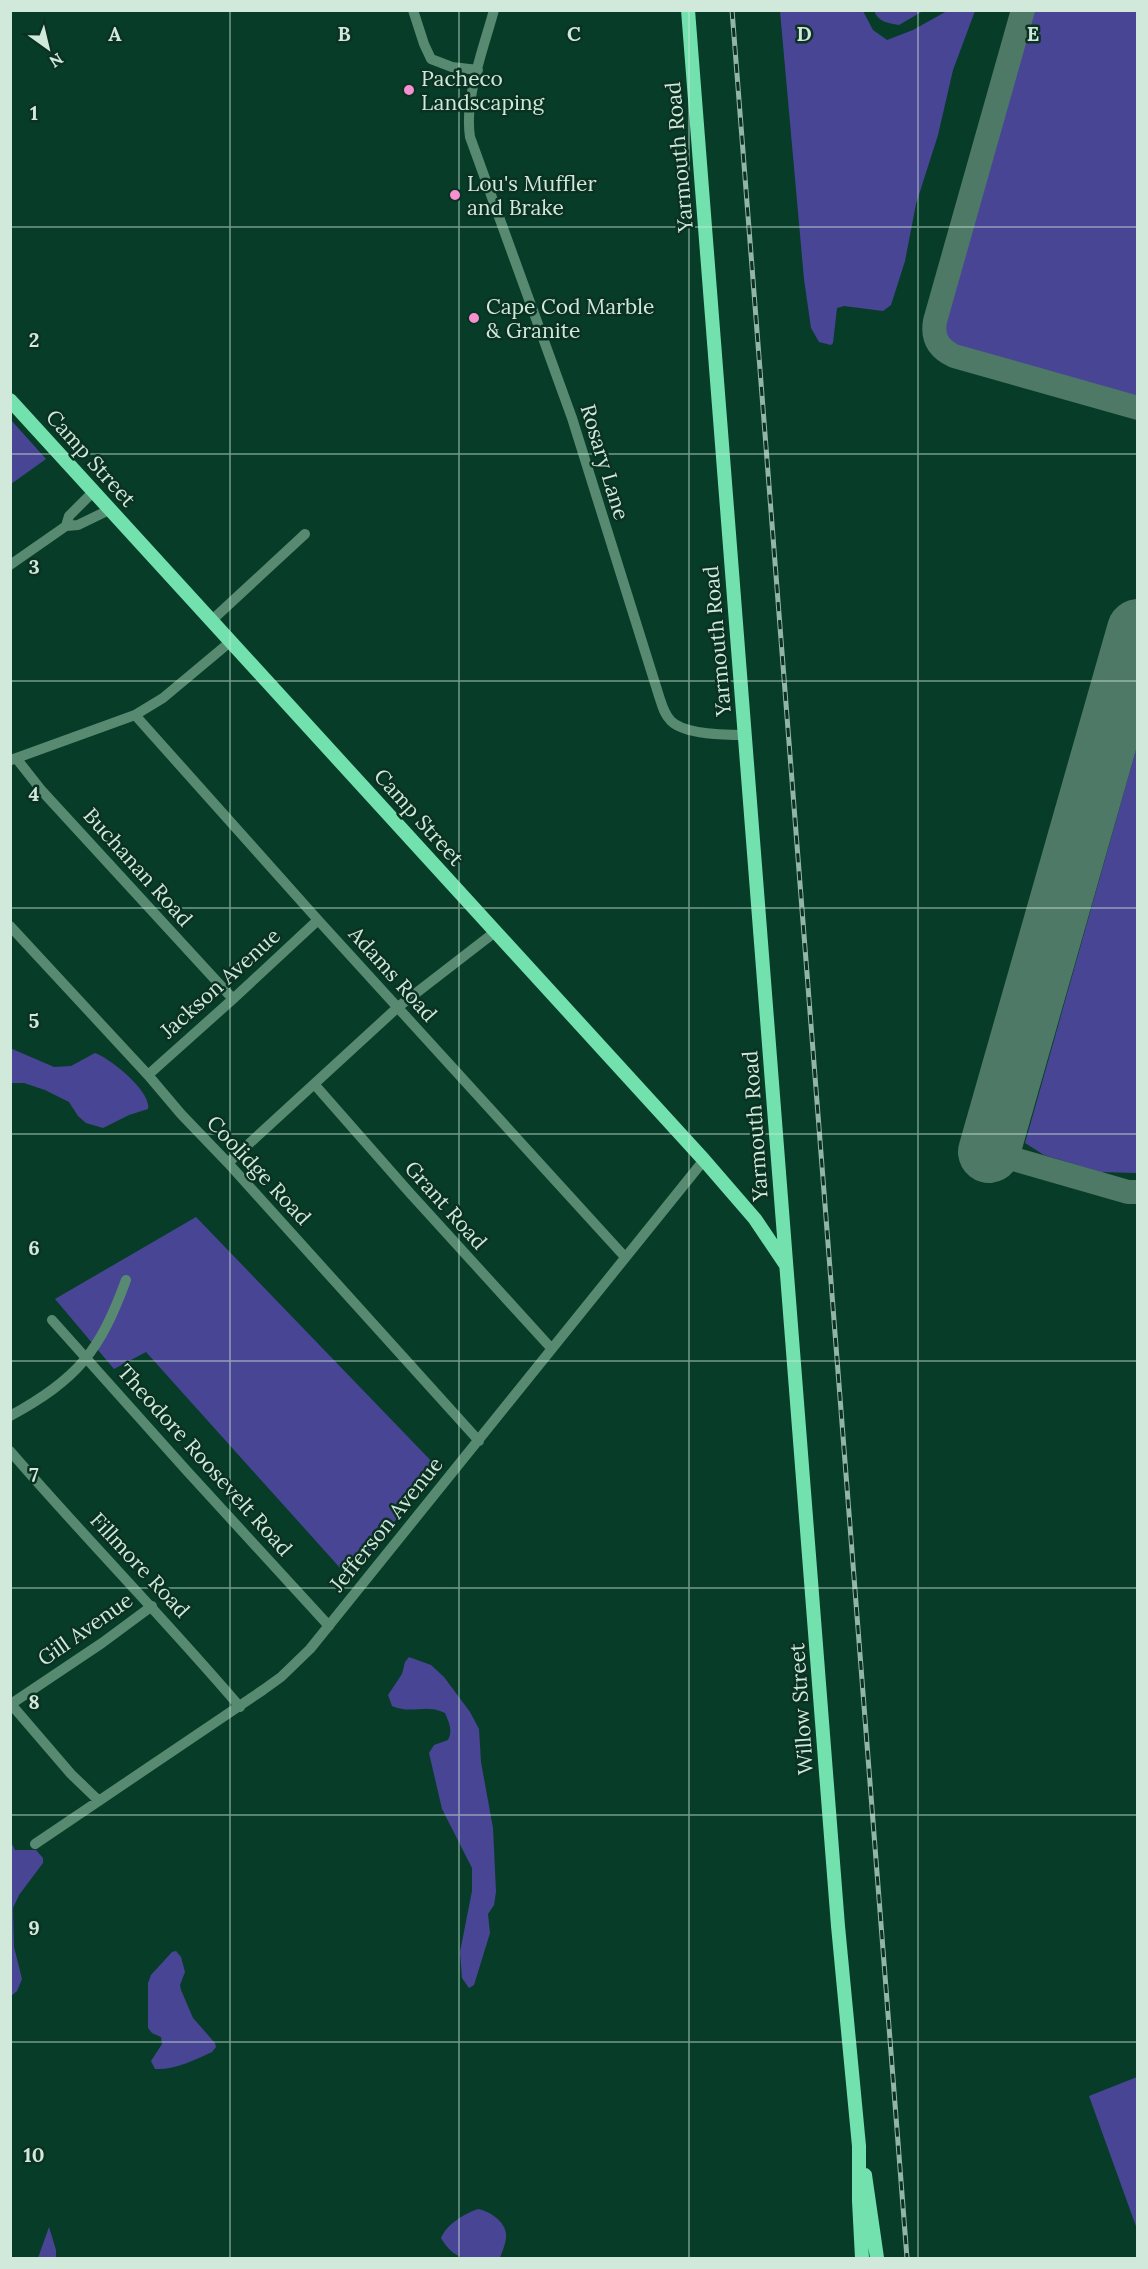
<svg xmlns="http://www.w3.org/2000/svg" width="1148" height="2269" viewBox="0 0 1148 2269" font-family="Lora,serif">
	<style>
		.green { fill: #494595 }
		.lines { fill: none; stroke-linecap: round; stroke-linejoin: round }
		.taxiway { stroke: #4d7966; stroke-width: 24 }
		.runway { stroke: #4d7966; stroke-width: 62 }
		.minor { stroke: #588a71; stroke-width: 10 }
		.major { stroke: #72e1ae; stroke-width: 14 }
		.rail-casing { stroke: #93b5a5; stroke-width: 5 }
		.rail { stroke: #0a3121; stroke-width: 3; stroke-dasharray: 9; stroke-linecap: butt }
		.grid { fill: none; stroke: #d0e9db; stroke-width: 1.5; stroke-opacity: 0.55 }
		.poi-dot { fill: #f590d1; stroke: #0a3121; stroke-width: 2 }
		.labels { text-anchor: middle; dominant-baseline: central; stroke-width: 5; stroke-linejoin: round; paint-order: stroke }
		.poi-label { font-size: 21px; fill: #d0e9db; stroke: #0a3121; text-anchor: start }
		.street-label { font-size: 21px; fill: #d0e9db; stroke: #0a3121 }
		.grid-label { font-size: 20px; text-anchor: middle; font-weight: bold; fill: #d0e9db; stroke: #0a3121; stroke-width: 5; stroke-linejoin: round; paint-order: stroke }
	</style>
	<rect width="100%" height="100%" fill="#073d28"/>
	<!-- green -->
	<path class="green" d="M780,11H863L873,30L887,40L913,30L947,11H975L953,70L938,135L916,204L905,261L891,305L883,311L844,306L837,308L833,343L831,345L819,342L811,328L804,279Z
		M874,11H923L899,25C887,23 879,22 874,11Z
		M1032,11H1137V399L956,349C941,340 943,330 945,315Z
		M11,420L46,459L11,484H10Z
		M1137,746V1170L1136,1173L1100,1172L1044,1155L1025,1143Z
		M10,1048L54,1067L71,1066L95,1053C110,1058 152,1092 148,1109L129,1115L103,1128L86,1123L78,1116L69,1102L45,1090L24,1083H11Z
		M196,1217L437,1467L350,1579L146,1352L114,1369L55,1299Z
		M409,1657L431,1665L444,1677L470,1712L479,1729L481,1762L493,1828L496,1892L494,1905L488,1914L490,1933L474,1985L469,1988L462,1978L460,1952L472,1891V1868L442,1809L429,1753L434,1745L448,1740C453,1731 449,1722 445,1713C425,1703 412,1715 392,1706L388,1695L402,1674L405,1662Z
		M11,1820L12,1844L15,1850H36L43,1858V1863L19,1895L13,1908L14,1947L22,1979L17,1991L11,1996Z
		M176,1951L181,1957L185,1972L180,1985L181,1990L193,2018L215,2043L216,2047L212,2052C194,2060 175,2070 155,2069L151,2061L162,2044L161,2037L152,2033L148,2028V1983L151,1975L172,1952Z
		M1137,2077H1138L1137,2229L1089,2096Z
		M478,2209C489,2211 505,2221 506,2234C507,2241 502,2252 500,2258C473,2259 457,2265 441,2238C447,2224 464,2214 478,2209Z
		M49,2227L56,2250V2258H38Z"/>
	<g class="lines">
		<!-- taxiway -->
		<path class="taxiway" d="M1023,10L935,321C932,338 939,349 954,356L1138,408
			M989,1152L1128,1192H1138"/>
		<!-- runway -->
		<path class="runway" d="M989,1152L1138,630"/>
		<!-- minor -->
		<path class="minor" d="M413,10L424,44L431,59L452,67L478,70
			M494,10C484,47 464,98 470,137L572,418L659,696C662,705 664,714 671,721C685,735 727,735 745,735
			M66,526L69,516L93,492
			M10,565L66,526L78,525L109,510
			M211,621L305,534
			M135,715L318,920L625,1257
			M16,758L42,791L233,999
			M11,760L135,715L163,698L230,642
			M10,926L148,1075L181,1114L228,1163L479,1441
			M148,1075L233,999L318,920
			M315,1085L409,1192L551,1348
			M228,1163L398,1007L495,932
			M52,1320L187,1471L329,1626
			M10,1416C78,1379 100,1351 126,1280
			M10,1451C85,1538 165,1619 240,1707
			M10,1703L71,1774L99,1801
			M11,1704L102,1643L152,1606
			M35,1844L263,1690L281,1677L310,1649L704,1160"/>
		<!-- major -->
		<path class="major" d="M688,10L838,1926L859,2146V2201L862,2258
			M10,400L704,1160L755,1219L786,1265
			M865,2175L877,2258"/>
		<!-- rail casing -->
		<g class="rail-casing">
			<path id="rail" d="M732,10L907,2258"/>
		</g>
		<!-- rail -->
		<use href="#rail" class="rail"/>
	</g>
	<!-- grid -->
	<path class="grid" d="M230,10V2258M459,10V2258M689,10V2258M918,10V2258M10,227H1138M10,454H1138M10,681H1138M10,908H1138M10,1134H1138M10,1361H1138M10,1588H1138M10,1815H1138M10,2042H1138"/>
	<!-- markers -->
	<g class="poi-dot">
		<circle cx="409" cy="90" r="6"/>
		<circle cx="455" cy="195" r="6"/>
		<circle cx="474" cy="318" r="6"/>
	</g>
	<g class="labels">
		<!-- poi labels -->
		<g class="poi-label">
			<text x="421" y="78">Pacheco<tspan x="421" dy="24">Landscaping</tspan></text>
			<text x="467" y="183">Lou's Muffler<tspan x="467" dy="24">and Brake</tspan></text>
			<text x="486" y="306">Cape Cod Marble<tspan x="486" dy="24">&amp; Granite</tspan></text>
		</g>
		<!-- street labels -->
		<g class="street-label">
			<text transform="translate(679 157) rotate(-95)">Yarmouth Road</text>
			<text transform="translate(91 458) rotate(48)">Camp Street</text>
			<text transform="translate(605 462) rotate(73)">Rosary Lane</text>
			<text transform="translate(717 641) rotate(-95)">Yarmouth Road</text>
			<text transform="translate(419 817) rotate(48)">Camp Street</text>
			<text transform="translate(138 867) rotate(48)">Buchanan Road</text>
			<text transform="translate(393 974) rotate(48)">Adams Road</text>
			<text transform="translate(220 983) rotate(-42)">Jackson Avenue</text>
			<text transform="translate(755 1126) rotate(-94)">Yarmouth Road</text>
			<text transform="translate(259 1170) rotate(47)">Coolidge Road</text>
			<text transform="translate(446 1205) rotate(48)">Grant Road</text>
			<text transform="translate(205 1460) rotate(48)">Theodore Roosevelt Road</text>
			<text transform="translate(386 1524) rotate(-51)">Jefferson Avenue</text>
			<text transform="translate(140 1565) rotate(47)">Fillmore Road</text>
			<text transform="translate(85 1629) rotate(-35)">Gill Avenue</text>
			<text transform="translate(801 1709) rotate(-94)">Willow Street</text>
		</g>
	</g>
	<g class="grid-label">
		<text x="115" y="41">A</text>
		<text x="344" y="41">B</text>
		<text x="574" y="41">C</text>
		<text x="804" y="41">D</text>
		<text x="1033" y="41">E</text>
		<text x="34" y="120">1</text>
		<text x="34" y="347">2</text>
		<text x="34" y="574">3</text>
		<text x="34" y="801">4</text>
		<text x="34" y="1028">5</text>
		<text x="34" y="1255">6</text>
		<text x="34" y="1482">7</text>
		<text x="34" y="1709">8</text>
		<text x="34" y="1935">9</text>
		<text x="34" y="2162">10</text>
	</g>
	<!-- border -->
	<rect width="1148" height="2269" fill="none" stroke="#d0e9db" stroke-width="24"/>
	<!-- north arrow -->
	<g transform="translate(48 48) rotate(146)" stroke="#0a3121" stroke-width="4.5" paint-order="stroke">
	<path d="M0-4.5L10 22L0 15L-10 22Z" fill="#d0e9db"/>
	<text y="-9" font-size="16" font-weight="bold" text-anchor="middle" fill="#d0e9db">N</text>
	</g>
</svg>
